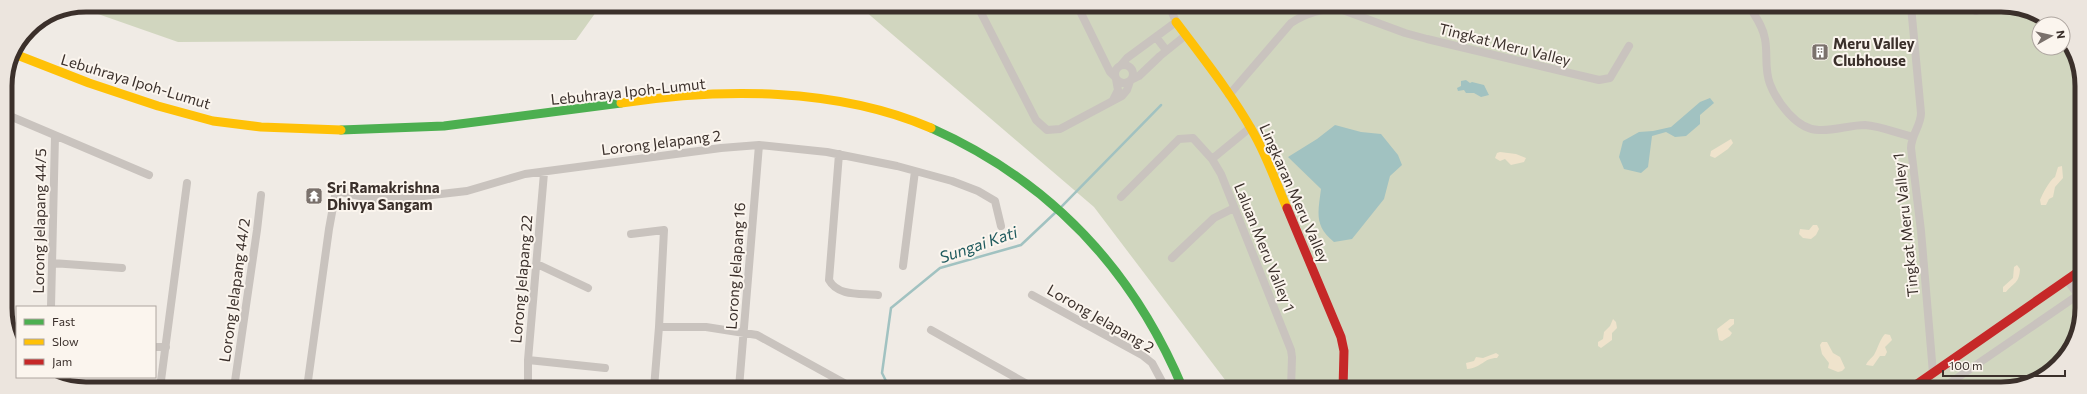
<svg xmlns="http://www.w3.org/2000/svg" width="2087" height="394" viewBox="0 0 2087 394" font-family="Commissioner,sans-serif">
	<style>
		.green { fill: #d1d6bf }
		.sand { fill: #efe3cc }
		.water { fill: #a1c2c1 }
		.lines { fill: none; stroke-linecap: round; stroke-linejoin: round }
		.stream { stroke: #a1c2c1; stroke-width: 2.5 }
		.street { stroke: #c9c3be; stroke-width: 8 }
		.fast { stroke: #4caf50; stroke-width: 9 }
		.slow { stroke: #ffc107; stroke-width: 9 }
		.jam { stroke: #c62828; stroke-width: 9 }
		.labels { text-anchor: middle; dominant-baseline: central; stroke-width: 4; stroke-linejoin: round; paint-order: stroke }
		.poi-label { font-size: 15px; font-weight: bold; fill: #3b302b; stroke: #fbf5ee; text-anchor: start }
		.street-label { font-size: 15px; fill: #3b302b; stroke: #fbf5ee }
		.water-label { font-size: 16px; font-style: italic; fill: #1f5a5e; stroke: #fbf5ee }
		.rim { fill: none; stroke: #3b302b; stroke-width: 5 }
	</style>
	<rect width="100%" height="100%" fill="#f0ebe5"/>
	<!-- green -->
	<path class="green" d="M86,5H601L576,40L178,42L78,7Z
		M858,5L2012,6L2049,24H2039V48H2063V38L2080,70L2081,319L2071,348L2055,369L2006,389H1232L1094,207Z"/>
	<!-- sand -->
	<path class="sand" d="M1731,139L1733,143L1728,149L1715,158L1710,156L1711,151Z
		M1500,152L1516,154L1526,158L1524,162L1511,165L1505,159L1500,161L1495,158L1497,153Z
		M2062,166L2063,178L2055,187L2053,197L2049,199L2046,205H2041L2040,200C2043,193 2049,181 2055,177L2058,167Z
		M1813,225H1817L1819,229L1816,235L1811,239L1803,238L1799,234L1800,229L1809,230Z
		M2017,265L2020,269C2019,284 2014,282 2006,292H2003V287L2013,278L2014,267Z
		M1613,319L1616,322L1617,328L1612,333V340L1601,348L1598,346V342L1603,339L1604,332L1610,326Z
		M1730,319H1734V324L1728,329L1732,333L1730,336L1722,341L1719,340L1717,329Z
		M1885,334L1890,335L1892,340L1885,347L1887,352L1885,356H1880L1873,366L1866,365C1868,360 1871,359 1874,355C1878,348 1880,339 1885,334Z
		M1822,342H1827L1833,353L1840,357L1845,368L1842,371L1838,372L1828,368L1829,363L1822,354L1820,345Z
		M1496,353L1499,355L1497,358C1483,358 1482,368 1467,369L1466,363L1474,361L1476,357L1483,358Z"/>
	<!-- water -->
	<path class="water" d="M1466,80L1470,83L1472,82L1484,85L1489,95L1481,97L1474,93H1466L1464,90L1458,91L1457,88L1461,86V81Z
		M1710,98L1714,103L1700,115V124L1686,136L1675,137L1666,132L1652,136L1648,167L1641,173L1624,169L1619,157L1623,141L1639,132L1653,131L1671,127L1700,102Z
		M1335,125L1361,132L1381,134L1398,155L1402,165L1390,176L1384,199L1352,239L1334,242C1314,226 1318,213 1321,189L1288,157L1317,139Z"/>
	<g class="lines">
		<!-- stream -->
		<path class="stream" d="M1062,206L1161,105
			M890,389L882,373L891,308L940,268L1021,245L1056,212"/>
		<!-- street -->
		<path class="street" d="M977,5L1036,120L1047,130L1060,129L1122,96L1127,90L1130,81
			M1077,5L1110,72L1115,77
			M1749,6C1755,16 1763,26 1765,39C1768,54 1764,69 1770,84C1777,102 1797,130 1819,130C1834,131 1850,125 1865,125C1880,126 1897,133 1913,137
			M1911,6L1921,113C1921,126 1911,135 1911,148L1921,231L1933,373
			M1976,6V11
			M1156,37L1166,50
			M1115 74a9 9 0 1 1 18 0a9 9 0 1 1-18 0Z
			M1121,65L1127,58L1176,22L1169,5
			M1131,80L1139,76L1160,56L1186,35
			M1229,95L1291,23C1304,14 1325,7 1340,9L1405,33L1427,39L1599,80L1610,78L1629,46
			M1113,100L1118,90L1116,79
			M5,114L149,175
			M839,154L829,280C838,297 862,293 878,295
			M1212,159L1251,127
			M1121,197L1179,139L1193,138L1212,159L1221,174L1291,350L1292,357L1291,389
			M631,234L664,230L659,327
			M1172,258L1214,218L1234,208
			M52,263L122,268
			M537,264L588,288
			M903,266L915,171
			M2067,280L2078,295
			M1032,295L1142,355L1152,363L1166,389
			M51,307L55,136
			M931,330L1036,389
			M155,347H166
			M528,360L605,368
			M160,388L187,183
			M234,388L257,230L261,195
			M307,388L329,229L335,196L340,192L375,199L406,198L467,191L525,174L721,148L759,145L827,152L897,166L952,181L978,191L995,201L1001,226
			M528,388V360L544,173
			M654,388L659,327H706L757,335L855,389
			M739,388L759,145
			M1941,389L2081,293"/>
		<!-- fast -->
		<path class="fast" d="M931,128C1050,181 1133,269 1183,389
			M341,130L444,126L621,103"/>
		<!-- slow -->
		<path class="slow" d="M1176,22C1203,58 1231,93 1253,132C1267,156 1276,183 1287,208
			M12,53L89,83L158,106L213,121L261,127L341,130
			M621,103C721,88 836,87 931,128"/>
		<!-- jam -->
		<path class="jam" d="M1287,208L1341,337L1344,351L1343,389
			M1910,389L2081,270"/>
	</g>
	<!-- icons -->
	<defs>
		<g id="building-square" transform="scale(0.9)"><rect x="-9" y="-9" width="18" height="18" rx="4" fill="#7a716c" stroke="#fbf5ee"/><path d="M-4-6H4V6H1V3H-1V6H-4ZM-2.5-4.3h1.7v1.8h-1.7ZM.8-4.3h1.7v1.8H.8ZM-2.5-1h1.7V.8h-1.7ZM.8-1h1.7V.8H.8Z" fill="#fff"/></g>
		<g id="temple-square" transform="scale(0.9)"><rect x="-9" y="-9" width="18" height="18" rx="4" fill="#7a716c" stroke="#fbf5ee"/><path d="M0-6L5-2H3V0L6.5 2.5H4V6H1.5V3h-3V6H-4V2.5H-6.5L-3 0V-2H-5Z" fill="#fff"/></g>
	</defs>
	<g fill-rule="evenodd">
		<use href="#building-square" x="1820" y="52"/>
		<use href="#temple-square" x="314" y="196"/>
	</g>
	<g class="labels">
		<!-- poi labels -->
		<g class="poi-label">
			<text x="1833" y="43">Meru Valley<tspan x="1833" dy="17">Clubhouse</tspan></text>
			<text x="327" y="187">Sri Ramakrishna<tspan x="327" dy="17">Dhivya Sangam</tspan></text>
		</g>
		<!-- street labels -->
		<g class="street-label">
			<text transform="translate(1505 44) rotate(14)">Tingkat Meru Valley</text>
			<text transform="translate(136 81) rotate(17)">Lebuhraya Ipoh-Lumut</text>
			<text transform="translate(628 91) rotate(-6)">Lebuhraya Ipoh-Lumut</text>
			<text transform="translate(661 142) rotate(-7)">Lorong Jelapang 2</text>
			<text transform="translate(1295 193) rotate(66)">Lingkaran Meru Valley</text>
			<text transform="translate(39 221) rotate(-89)">Lorong Jelapang 44/5</text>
			<text transform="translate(1905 225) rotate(-96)">Tingkat Meru Valley 1</text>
			<text transform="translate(1265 247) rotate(68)">Laluan Meru Valley 1</text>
			<text transform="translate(735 266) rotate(-86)">Lorong Jelapang 16</text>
			<text transform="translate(521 279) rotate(-85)">Lorong Jelapang 22</text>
			<text transform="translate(234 290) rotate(-82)">Lorong Jelapang 44/2</text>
			<text transform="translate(1101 318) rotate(30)">Lorong Jelapang 2</text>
		</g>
		<!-- water labels -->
		<g class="water-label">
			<text transform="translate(978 244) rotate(-19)">Sungai Kati</text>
		</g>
	</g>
	<!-- crop -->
	<path d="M0 0H2087V394H0ZM86 12H2001A74 74 0 0 1 2075 86V308A74 74 0 0 1 2001 382H86A74 74 0 0 1 12 308V86A74 74 0 0 1 86 12Z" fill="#ece5de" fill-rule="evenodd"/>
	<path class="rim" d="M86 12H2001A74 74 0 0 1 2075 86V308A74 74 0 0 1 2001 382H86A74 74 0 0 1 12 308V86A74 74 0 0 1 86 12Z"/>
	<!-- legend -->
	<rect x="16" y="306" width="140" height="72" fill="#fbf5ee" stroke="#aea6a0"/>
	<rect x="24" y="319" width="20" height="6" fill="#4caf50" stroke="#aea6a0"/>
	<text x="52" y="326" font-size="12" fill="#3b302b">Fast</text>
	<rect x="24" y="339" width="20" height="6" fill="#ffc107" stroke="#aea6a0"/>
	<text x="52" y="346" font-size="12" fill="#3b302b">Slow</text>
	<rect x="24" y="359" width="20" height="6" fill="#c62828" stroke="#aea6a0"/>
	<text x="52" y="366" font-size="12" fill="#3b302b">Jam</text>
	<!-- north arrow -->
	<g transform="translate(2051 36) rotate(82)"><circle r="19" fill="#fbf5ee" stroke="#aea6a0"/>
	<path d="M0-3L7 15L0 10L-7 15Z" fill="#7a716c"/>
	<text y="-6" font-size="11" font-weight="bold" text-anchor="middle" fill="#3b302b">N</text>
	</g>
	<!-- scale -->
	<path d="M1943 370v6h122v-6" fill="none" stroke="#3b302b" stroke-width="2"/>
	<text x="1949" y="370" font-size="12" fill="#3b302b" stroke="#fbf5ee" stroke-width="3" paint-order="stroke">100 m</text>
</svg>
